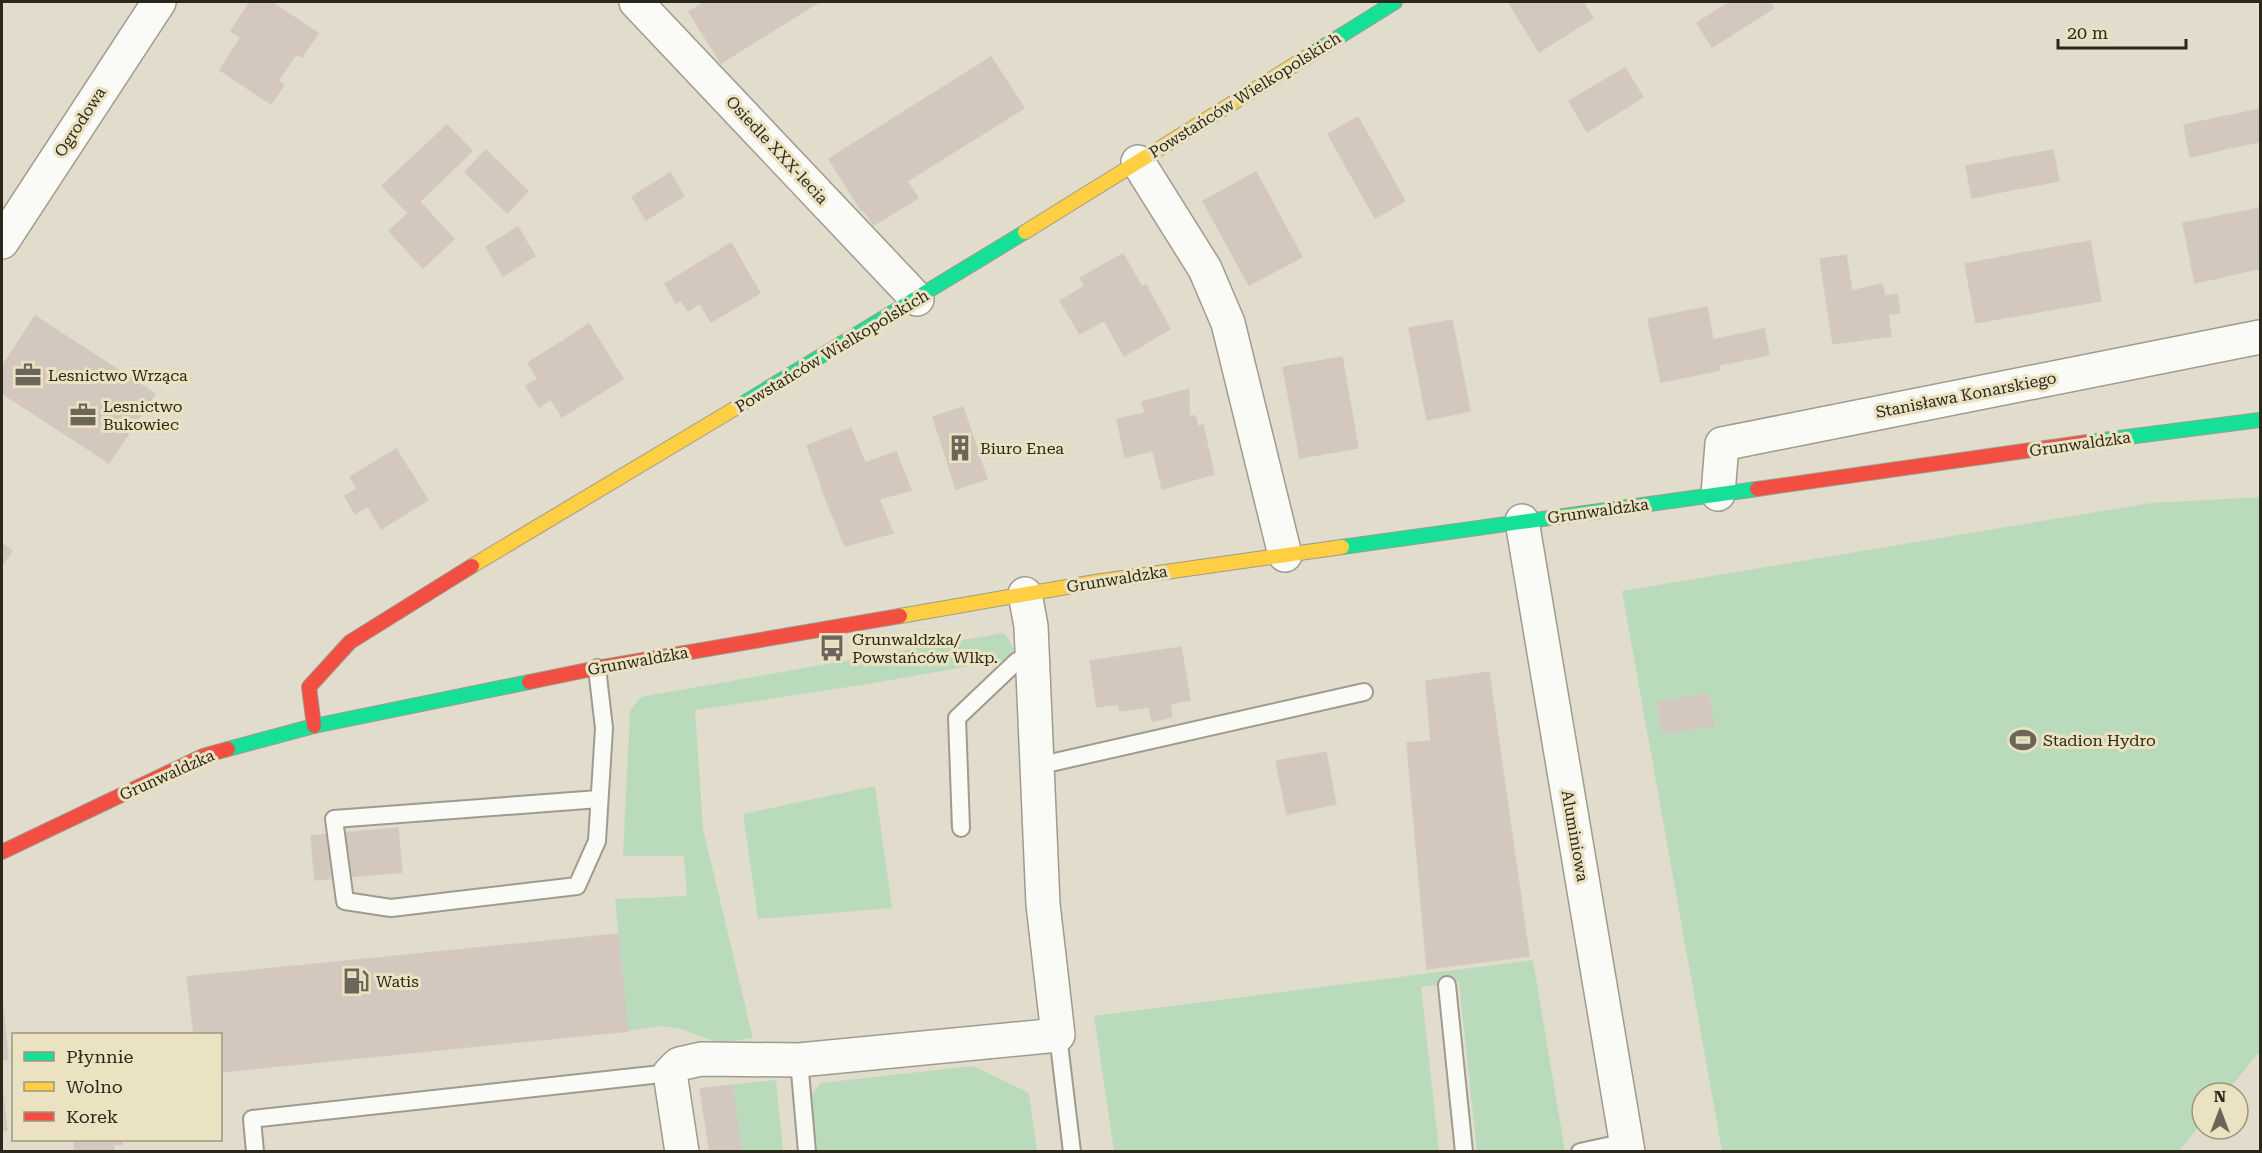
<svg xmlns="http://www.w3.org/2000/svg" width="2262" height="1153" viewBox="0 0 2262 1153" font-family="'Roboto Serif',serif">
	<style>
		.green { fill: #b9dbbb }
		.building { fill: #d4c7be; stroke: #d2c9c1; stroke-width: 1.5 }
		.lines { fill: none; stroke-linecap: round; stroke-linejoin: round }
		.lane-casing { stroke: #9f9b8e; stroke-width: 20 }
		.street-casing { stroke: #9f9b8e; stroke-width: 36 }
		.fast-casing { stroke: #9f9b8e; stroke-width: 16 }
		.slow-casing { stroke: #9f9b8e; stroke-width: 16 }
		.jam-casing { stroke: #9f9b8e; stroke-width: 16 }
		.lane { stroke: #fafaf7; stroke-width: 16 }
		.street { stroke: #fafaf7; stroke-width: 33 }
		.fast { stroke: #16e098; stroke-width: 14 }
		.slow { stroke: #ffcf43; stroke-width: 14 }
		.jam { stroke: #f24e42; stroke-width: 14 }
		.labels { text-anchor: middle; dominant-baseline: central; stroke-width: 6; stroke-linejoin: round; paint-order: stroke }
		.street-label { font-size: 16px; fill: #2b271b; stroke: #ebe2c1 }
		.poi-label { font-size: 16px; fill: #2b271b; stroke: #ebe2c1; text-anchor: start }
	</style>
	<rect width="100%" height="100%" fill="#e1dccb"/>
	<!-- green -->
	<path class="green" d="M2260,497V1051L2226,1093H2202V1123L2179,1151H1722L1622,591L2151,503Z
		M1003,633L1008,638L1015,652L1009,659L868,684L695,710L703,829L753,1038L719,1043L682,1029L661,1026L628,1031L615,899L687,896L684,856H623L630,711L641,697Z
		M875,786L892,908L758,919L743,814Z
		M1533,960L1565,1151H1477L1459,982L1421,987L1439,1151H1114L1094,1016Z
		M973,1066L1029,1093L1037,1151H814L809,1099L821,1083Z
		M776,1080L783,1151H742L732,1085Z"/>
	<!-- building -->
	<path class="building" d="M250,2H271L318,33L302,57L296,54L278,81L284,85L271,104L220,70L241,37L231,31Z
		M705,2H819L721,63L689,12Z
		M1512,2H1583L1593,18L1539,52L1509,3Z
		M1730,2H1770L1774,8L1712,47L1697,23Z
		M991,57L1024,108L907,181L918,198L874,225L863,209L861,210L829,159Z
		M1625,68L1643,97L1587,132L1569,101Z
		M2260,109V142L2234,147L2227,116Z
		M2227,116L2234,147L2190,157L2184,125Z
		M1358,117L1405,201L1375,218L1328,134Z
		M447,125L472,151L408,213L382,186Z
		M486,150L528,191L507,213L465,172Z
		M2053,150L2059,181L2016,189L2009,158Z
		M2009,158L2016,189L1972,198L1966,166Z
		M1256,172L1302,257L1249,285L1203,201Z
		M670,173L684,196L646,220L632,197Z
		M420,202L454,239L423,268L389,231Z
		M2260,208V269H2257L2246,211Z
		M2246,211L2257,269L2195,283L2183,223Z
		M518,227L535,256L503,276L486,247Z
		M2090,241L2101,301L2038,312L2028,252Z
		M731,243L760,293L711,322L700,303L688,311L681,300L676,303L665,284Z
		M2028,252L2038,312L1976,323L1965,264Z
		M1123,254L1142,287L1146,285L1170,329L1124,356L1104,320L1080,334L1060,301L1085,286L1080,278Z
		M1846,255L1852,291L1882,284L1885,296L1897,294L1900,313L1888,314L1891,336L1833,344L1820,259Z
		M1707,307L1713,340L1764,329L1769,355L1719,365L1720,370L1661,382L1648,319Z
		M35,316L155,394L109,463L2,393V367Z
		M1452,320L1470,411L1427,420L1409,328Z
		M589,324L623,379L562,417L551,399L539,407L526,386L538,379L528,363Z
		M1342,357L1358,448L1300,458L1283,367Z
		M1189,389V416H1195L1198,427L1203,425L1214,474L1162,489L1153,451L1125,457L1117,419L1145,413L1142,402Z
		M963,407L987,479L956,489L933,417Z
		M851,428L865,463L896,452L911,490L879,499L893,533L845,546L821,487L822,486L807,446Z
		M396,449L428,500L381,529L368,506L355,514L345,496L357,489L350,477Z
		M2,543L12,551L2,565Z
		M1181,647L1190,700L1170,704L1172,717L1152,721L1149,707L1120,711L1119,704L1097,707L1090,661Z
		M1489,672L1529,956L1427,969L1407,743L1431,741L1426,681Z
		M1709,694L1714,726L1663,734L1657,702Z
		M1326,752L1336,804L1287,814L1276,761Z
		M398,828L402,872L315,880L311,836Z
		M618,934L628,1031L220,1072V1034H194L187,977Z
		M2,997L8,1059L2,1060Z
		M732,1085L742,1152H710L700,1089Z
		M2,1086L7,1130L2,1131Z
		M74,1140H122V1144L113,1145L114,1152H75Z"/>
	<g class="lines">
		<!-- lane casing -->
		<g class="lane-casing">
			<path id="lane" d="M597,668L604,728L597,841L577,886L391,908L345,901L334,819L599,799
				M1037,766L1364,692
				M961,828L957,718L1017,661H1032
				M1447,985L1464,1152
				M1058,1035L1072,1152
				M799,1060L807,1152
				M255,1152L252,1119L670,1073
				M1580,1152L1626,1142"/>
		</g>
		<!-- street casing -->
		<g class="street-casing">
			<path id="street" d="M636,2L917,299
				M1138,162L1205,269L1228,323L1285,555
				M2,242L159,2
				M1718,494L1722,444L2260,337
				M1522,521L1628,1152
				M682,1152L670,1073L679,1064L701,1059L799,1060L1058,1035L1043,904L1031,626L1025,594"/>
		</g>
		<!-- fast casing -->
		<g class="fast-casing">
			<path id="fast" d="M1310,55L1395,2
				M734,409L1025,232
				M2088,442L2260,420
				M1342,547L1757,489
				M228,749L314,726L529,682"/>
		</g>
		<!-- slow casing -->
		<g class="slow-casing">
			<path id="slow" d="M1025,232L1310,55
				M472,566L734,409
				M900,616L1095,582L1342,547"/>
		</g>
		<!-- jam casing -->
		<g class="jam-casing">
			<path id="jam" d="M1757,489L2088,442
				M529,682L597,668L900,616
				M314,726L309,687L350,642L472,566
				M2,852L203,756L228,749"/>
		</g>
		<!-- lane -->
		<use href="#lane" class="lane"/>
		<!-- street -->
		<use href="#street" class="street"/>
		<!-- fast -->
		<use href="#fast" class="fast"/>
		<!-- slow -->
		<use href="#slow" class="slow"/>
		<!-- jam -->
		<use href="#jam" class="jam"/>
	</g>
	<!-- icons -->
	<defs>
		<g id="office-bare" transform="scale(2.07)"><path d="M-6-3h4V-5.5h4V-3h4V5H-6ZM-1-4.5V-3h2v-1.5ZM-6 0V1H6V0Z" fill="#6b6659" stroke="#ebe2c1" stroke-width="2.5" paint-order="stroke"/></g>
		<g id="building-bare" transform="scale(2.07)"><path d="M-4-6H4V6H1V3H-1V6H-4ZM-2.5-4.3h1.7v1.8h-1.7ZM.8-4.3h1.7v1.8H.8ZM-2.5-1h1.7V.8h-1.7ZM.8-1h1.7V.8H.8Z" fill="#6b6659" stroke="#ebe2c1" stroke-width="2.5" paint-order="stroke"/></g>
		<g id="bus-bare" transform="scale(2.07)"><path d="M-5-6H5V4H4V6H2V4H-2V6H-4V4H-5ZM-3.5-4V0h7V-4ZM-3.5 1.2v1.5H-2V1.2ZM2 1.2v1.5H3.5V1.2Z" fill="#6b6659" stroke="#ebe2c1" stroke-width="2.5" paint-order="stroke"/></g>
		<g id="stadium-bare" transform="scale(2.07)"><path d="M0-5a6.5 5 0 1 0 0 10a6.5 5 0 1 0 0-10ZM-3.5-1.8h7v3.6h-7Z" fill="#6b6659" stroke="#ebe2c1" stroke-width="2.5" paint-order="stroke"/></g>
		<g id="fuel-bare" transform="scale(2.07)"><path d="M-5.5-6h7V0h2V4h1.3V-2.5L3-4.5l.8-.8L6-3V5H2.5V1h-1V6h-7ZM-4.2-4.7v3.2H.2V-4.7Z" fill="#6b6659" stroke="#ebe2c1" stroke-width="2.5" paint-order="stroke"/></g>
	</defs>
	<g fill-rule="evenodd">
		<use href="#office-bare" x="28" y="375"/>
		<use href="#office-bare" x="83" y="415"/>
		<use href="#building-bare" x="960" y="448"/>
		<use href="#bus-bare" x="832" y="648"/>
		<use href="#stadium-bare" x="2023" y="740"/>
		<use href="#fuel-bare" x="356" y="981"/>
	</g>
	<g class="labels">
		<!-- street labels -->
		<g class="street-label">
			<text transform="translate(1245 95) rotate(-32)">Powstańców Wielkopolskich</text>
			<text transform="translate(80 122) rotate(-57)">Ogrodowa</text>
			<text transform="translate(777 150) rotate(47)">Osiedle XXX-lecia</text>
			<text transform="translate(832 351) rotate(-31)">Powstańców Wielkopolskich</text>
			<text transform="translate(1966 395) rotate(-11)">Stanisława Konarskiego</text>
			<text transform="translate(2080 444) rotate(-8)">Grunwaldzka</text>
			<text transform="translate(1598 511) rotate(-8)">Grunwaldzka</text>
			<text transform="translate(1117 579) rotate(-9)">Grunwaldzka</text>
			<text transform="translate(638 661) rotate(-10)">Grunwaldzka</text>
			<text transform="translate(167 775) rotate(-24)">Grunwaldzka</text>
			<text transform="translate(1575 836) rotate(80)">Aluminiowa</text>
		</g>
		<!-- poi labels -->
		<g class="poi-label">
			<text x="48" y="375">Lesnictwo Wrząca</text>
			<text x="103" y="406">Lesnictwo<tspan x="103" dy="18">Bukowiec</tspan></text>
			<text x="980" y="448">Biuro Enea</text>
			<text x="852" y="639">Grunwaldzka/<tspan x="852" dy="18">Powstańców Wlkp.</tspan></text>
			<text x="2043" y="740">Stadion Hydro</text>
			<text x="376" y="981">Watis</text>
		</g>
	</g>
	<!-- border -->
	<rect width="2262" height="1153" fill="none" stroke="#2b271b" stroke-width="6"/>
	<!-- legend -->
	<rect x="12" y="1033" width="210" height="108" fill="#ebe2c1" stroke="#9e977f" stroke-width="1.5"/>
	<rect x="24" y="1052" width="30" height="9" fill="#16e098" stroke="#9e977f" stroke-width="1.5"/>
	<text x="66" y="1063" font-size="18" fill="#2b271b">Płynnie</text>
	<rect x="24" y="1082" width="30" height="9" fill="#ffcf43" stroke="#9e977f" stroke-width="1.5"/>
	<text x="66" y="1093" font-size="18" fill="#2b271b">Wolno</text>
	<rect x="24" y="1112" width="30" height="9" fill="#f24e42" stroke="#9e977f" stroke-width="1.5"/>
	<text x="66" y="1123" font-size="18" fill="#2b271b">Korek</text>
	<!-- north arrow -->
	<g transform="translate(2220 1111)"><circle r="28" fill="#ebe2c1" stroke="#9e977f" stroke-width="1.5"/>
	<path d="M0-4.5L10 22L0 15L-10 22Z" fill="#6b6659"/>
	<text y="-9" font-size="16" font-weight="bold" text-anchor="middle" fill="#2b271b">N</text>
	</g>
	<!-- scale -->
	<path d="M2058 39v9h128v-9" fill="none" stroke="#2b271b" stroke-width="3"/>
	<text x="2067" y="39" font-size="18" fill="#2b271b" stroke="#ebe2c1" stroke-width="4.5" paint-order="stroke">20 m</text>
</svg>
